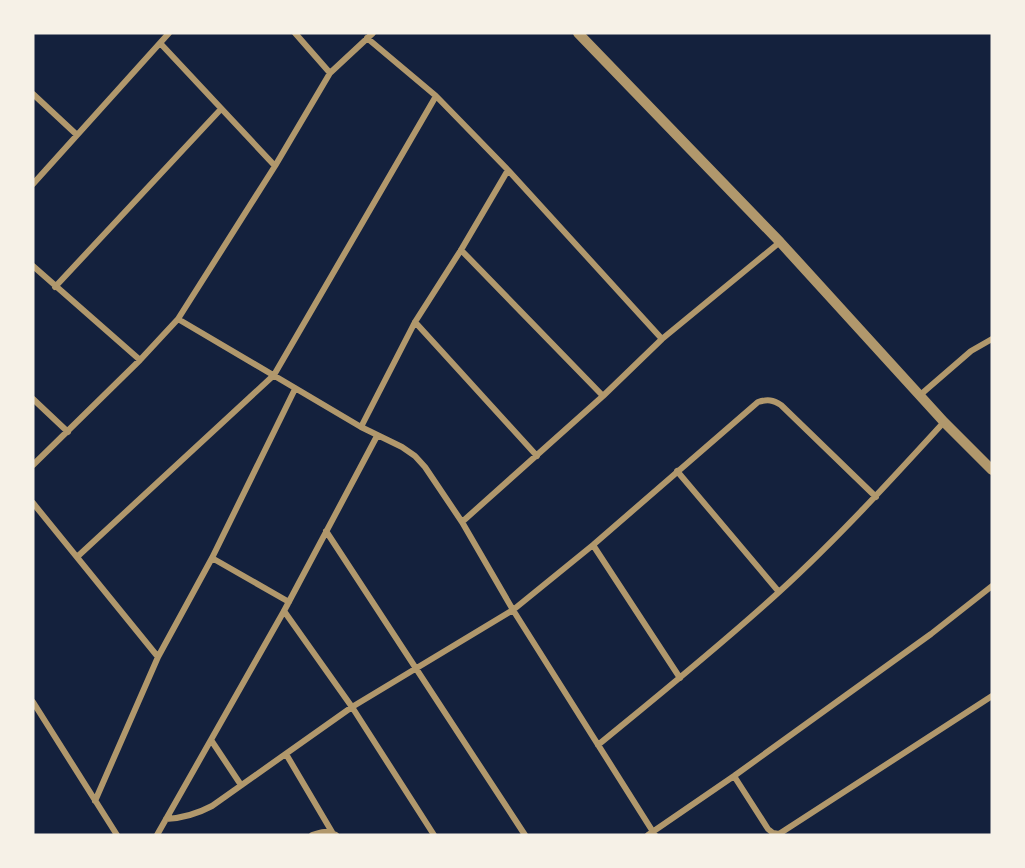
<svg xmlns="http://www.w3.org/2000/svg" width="1025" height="868" viewBox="0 0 1025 868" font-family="'Work Sans',sans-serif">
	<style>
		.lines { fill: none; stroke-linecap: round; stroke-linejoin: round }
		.minor { stroke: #b1986c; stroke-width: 6 }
		.tertiary { stroke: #b1986c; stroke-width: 10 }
	</style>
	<rect width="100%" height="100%" fill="#14213d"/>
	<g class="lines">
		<!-- minor -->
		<path class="minor" d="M295,33L330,73
			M367,38L436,96L508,170L662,339
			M160,43L275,166
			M33,94L77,135
			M33,184L169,33
			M461,250L603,396
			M33,266L140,360
			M55,287L221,109
			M178,319L361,427L402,447L415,456L425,467L462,522L513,610L655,835
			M415,322L537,456
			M919,396L971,351L992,339
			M33,399L68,432
			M361,427L415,322L461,250L508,170
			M33,465L140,360L178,319L275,166L330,73L373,33
			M677,471L779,592
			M33,503L158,657
			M462,522L603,396L662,339L780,242
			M326,531L525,835
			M593,545L680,678
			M77,557L274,375L436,96
			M212,558L289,602
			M284,611L352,707L434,835
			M33,702L117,835
			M211,740L241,785
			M598,745C659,695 721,645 779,592C837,539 891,480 944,422
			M286,754L332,832
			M734,776L768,829L773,833L779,834L992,696
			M95,801L158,657L212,558L295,389
			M166,819C184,818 197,814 212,806L352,707L513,610L593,545L758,402C768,399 773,400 781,405L876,497
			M157,835L284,611L377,436
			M312,835C321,832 328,830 336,835
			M648,835L734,776L931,634L992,586"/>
		<!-- tertiary -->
		<path class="tertiary" d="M578,33L780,242L944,422L992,470"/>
	</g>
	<!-- border -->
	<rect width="1025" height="868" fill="none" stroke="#f6f1e7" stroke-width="69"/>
</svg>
